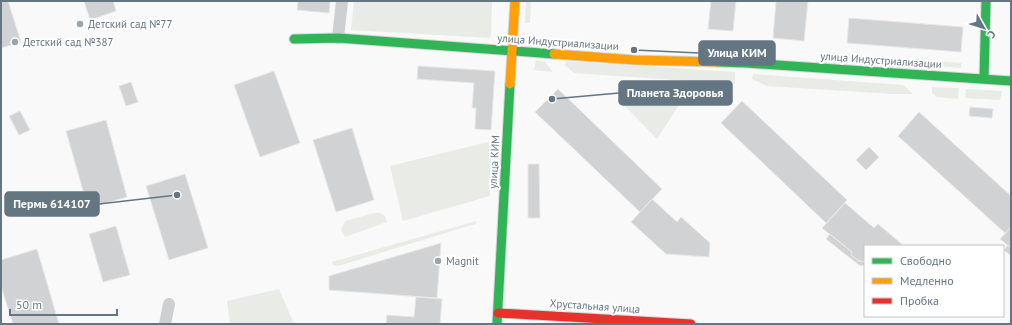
<svg xmlns="http://www.w3.org/2000/svg" width="1012" height="325" viewBox="0 0 1012 325" font-family="'PT Sans',sans-serif">
	<style>
		.green { fill: #e8ebe6 }
		.building { fill: #d0d2d3; stroke: #e8e8e8 }
		.lines { fill: none; stroke-linecap: round; stroke-linejoin: round }
		.fast-casing { stroke: #d5d6d7; stroke-width: 11 }
		.slow-casing { stroke: #d5d6d7; stroke-width: 11 }
		.jam-casing { stroke: #d5d6d7; stroke-width: 11 }
		.street { stroke: #cecfd0; stroke-width: 12 }
		.fast { stroke: #30b455; stroke-width: 9 }
		.slow { stroke: #ff9f0a; stroke-width: 9 }
		.jam { stroke: #e5322d; stroke-width: 9 }
		.poi-dot { fill: #99a4ac; stroke: #fff; stroke-width: 1.5 }
		.labels { text-anchor: middle; dominant-baseline: central; stroke-width: 4; stroke-linejoin: round; paint-order: stroke }
		.poi-label { font-size: 11px; fill: #657683; stroke: #fff; text-anchor: start }
		.street-label { font-size: 11px; fill: #657683; stroke: #fff }
		.leader { fill: none; stroke: #657683; stroke-width: 1.5 }
		.callout-dot { fill: #657683; stroke: #fff; stroke-width: 1.5 }
		.callout { fill: #657683; stroke: #657683; stroke-width: 1.5 }
		.callout-label { font-size: 12px; text-anchor: middle; font-weight: bold; fill: #fff }
	</style>
	<rect width="100%" height="100%" fill="#f9f9f9"/>
	<!-- green -->
	<path class="green" d="M354,1H492L491,35L490,38L351,30Z
		M526,1H531L530,23H525Z
		M833,53L961,63V68L832,58Z
		M536,60L545,62L553,72L534,70Z
		M567,61L735,72V84L574,73L565,65V63Z
		M753,74L903,85L913,94H893L767,86L752,79Z
		M932,87L959,88L958,99L937,97L932,93Z
		M966,89L1002,91L1000,100L965,98Z
		M682,100L657,139L621,102Z
		M492,141L490,196L403,221L390,166Z
		M375,213H380L385,216L387,222L345,237L341,229L345,221Z
		M476,221V224L468,226L338,266L333,265L332,262Z
		M279,289L294,324H230L227,301Z"/>
	<!-- building -->
	<path class="building" d="M1,1H8L21,42L1,48Z
		M84,1H113L116,11L90,20Z
		M298,1H330L329,13L297,10Z
		M711,1H736L733,31L708,29Z
		M776,1H808L804,41L773,38Z
		M849,18L963,27L961,52L847,43Z
		M418,66L495,71L491,130L475,129L476,108H472L474,83L417,79Z
		M274,71L300,143L260,157L234,85Z
		M131,82L138,102L126,106L119,86Z
		M558,89L662,189L640,212L535,112Z
		M742,101L847,200L826,223L721,123Z
		M970,107L993,109L992,118L969,116Z
		M20,111L30,130L19,135L9,116Z
		M919,112L1011,196V227L1005,233L898,136Z
		M106,120L127,197L88,208L66,131Z
		M352,128L374,200L336,212L313,140Z
		M869,147L879,157L866,170L856,160Z
		M528,164H539L540,218H528Z
		M185,174L208,248L169,260L146,186Z
		M652,199L677,222L681,217L710,243L709,257L666,254L631,222Z
		M845,203L874,228L878,224L904,246H865V262L859,261L851,255L852,252L822,228Z
		M116,226L130,275L103,282L89,234Z
		M1011,227V248L1000,239Z
		M830,234L852,252L851,255L859,261L865,262V266L859,265L826,239Z
		M441,243L437,298L329,290V276Z
		M1008,245L1011,248V256L1004,250Z
		M37,249L59,324H13L1,286V260Z
		M416,297L442,299L440,324H386L387,315L414,317Z"/>
	<g class="lines">
		<!-- fast casing -->
		<g class="fast-casing">
			<path id="fast" d="M294,39L338,38L554,54
				M717,62L747,63L1011,81
				M984,79L986,1
				M497,324L510,84"/>
		</g>
		<!-- slow casing -->
		<g class="slow-casing">
			<path id="slow" d="M554,54L635,60L717,62
				M510,84L515,1"/>
		</g>
		<!-- jam casing -->
		<g class="jam-casing">
			<path id="jam" d="M498,313L691,324"/>
		</g>
		<!-- street -->
		<path class="street" d="M338,38L342,1
			M165,324L169,304"/>
		<!-- fast -->
		<use href="#fast" class="fast"/>
		<!-- slow -->
		<use href="#slow" class="slow"/>
		<!-- jam -->
		<use href="#jam" class="jam"/>
	</g>
	<!-- markers -->
	<g class="poi-dot">
		<circle cx="80" cy="24" r="4"/>
		<circle cx="15" cy="42" r="4"/>
		<circle cx="438" cy="261" r="4"/>
	</g>
	<g class="labels">
		<!-- poi labels -->
		<g class="poi-label">
			<text x="88" y="24">Детский сад №77</text>
			<text x="23" y="42">Детский сад №387</text>
			<text x="446" y="261">Magnit</text>
		</g>
		<!-- street labels -->
		<g class="street-label">
			<text transform="translate(558 42) rotate(4)">улица Индустриализации</text>
			<text transform="translate(881 60) rotate(4)">улица Индустриализации</text>
			<text transform="translate(494 162) rotate(-87)">улица КИМ</text>
			<text transform="translate(595 306) rotate(4)">Хрустальная улица</text>
		</g>
	</g>
	<!-- callouts -->
	<path class="leader" d="M634 50L699 53M552 99L619 93M177 195L99 204"/>
	<g class="callout-dot">
		<circle cx="634" cy="50" r="4"/>
		<circle cx="552" cy="99" r="4"/>
		<circle cx="177" cy="195" r="4"/>
	</g>
	<g class="callout">
		<rect x="699" y="41" width="76" height="24" rx="4"/>
		<rect x="619" y="81" width="113" height="24" rx="4"/>
		<rect x="5" y="192" width="94" height="24" rx="4"/>
	</g>
	<g class="callout-label">
		<text x="737" y="57">Улица КИМ</text>
		<text x="675" y="97">Планета Здоровья</text>
		<text x="52" y="208">Пермь 614107</text>
	</g>
	<!-- border -->
	<rect width="1012" height="325" fill="none" stroke="#657683" stroke-width="4"/>
	<!-- legend -->
	<rect x="864" y="245" width="140" height="72" fill="#ffffff" stroke="#c1c8cd"/>
	<rect x="872" y="258" width="20" height="6" fill="#30b455" stroke="#c1c8cd"/>
	<text x="900" y="265" font-size="12" fill="#657683">Свободно</text>
	<rect x="872" y="278" width="20" height="6" fill="#ff9f0a" stroke="#c1c8cd"/>
	<text x="900" y="285" font-size="12" fill="#657683">Медленно</text>
	<rect x="872" y="298" width="20" height="6" fill="#e5322d" stroke="#c1c8cd"/>
	<text x="900" y="305" font-size="12" fill="#657683">Пробка</text>
	<!-- north arrow -->
	<g transform="translate(984 28) rotate(129)" stroke="#ffffff" stroke-width="3" paint-order="stroke">
	<path d="M0-3L7 15L0 10L-7 15Z" fill="#657683"/>
	<text y="-6" font-size="11" font-weight="bold" text-anchor="middle" fill="#657683">С</text>
	</g>
	<!-- scale -->
	<path d="M10 309v6h107v-6" fill="none" stroke="#657683" stroke-width="2"/>
	<text x="16" y="309" font-size="12" fill="#657683" stroke="#ffffff" stroke-width="3" paint-order="stroke">50 m</text>
</svg>
